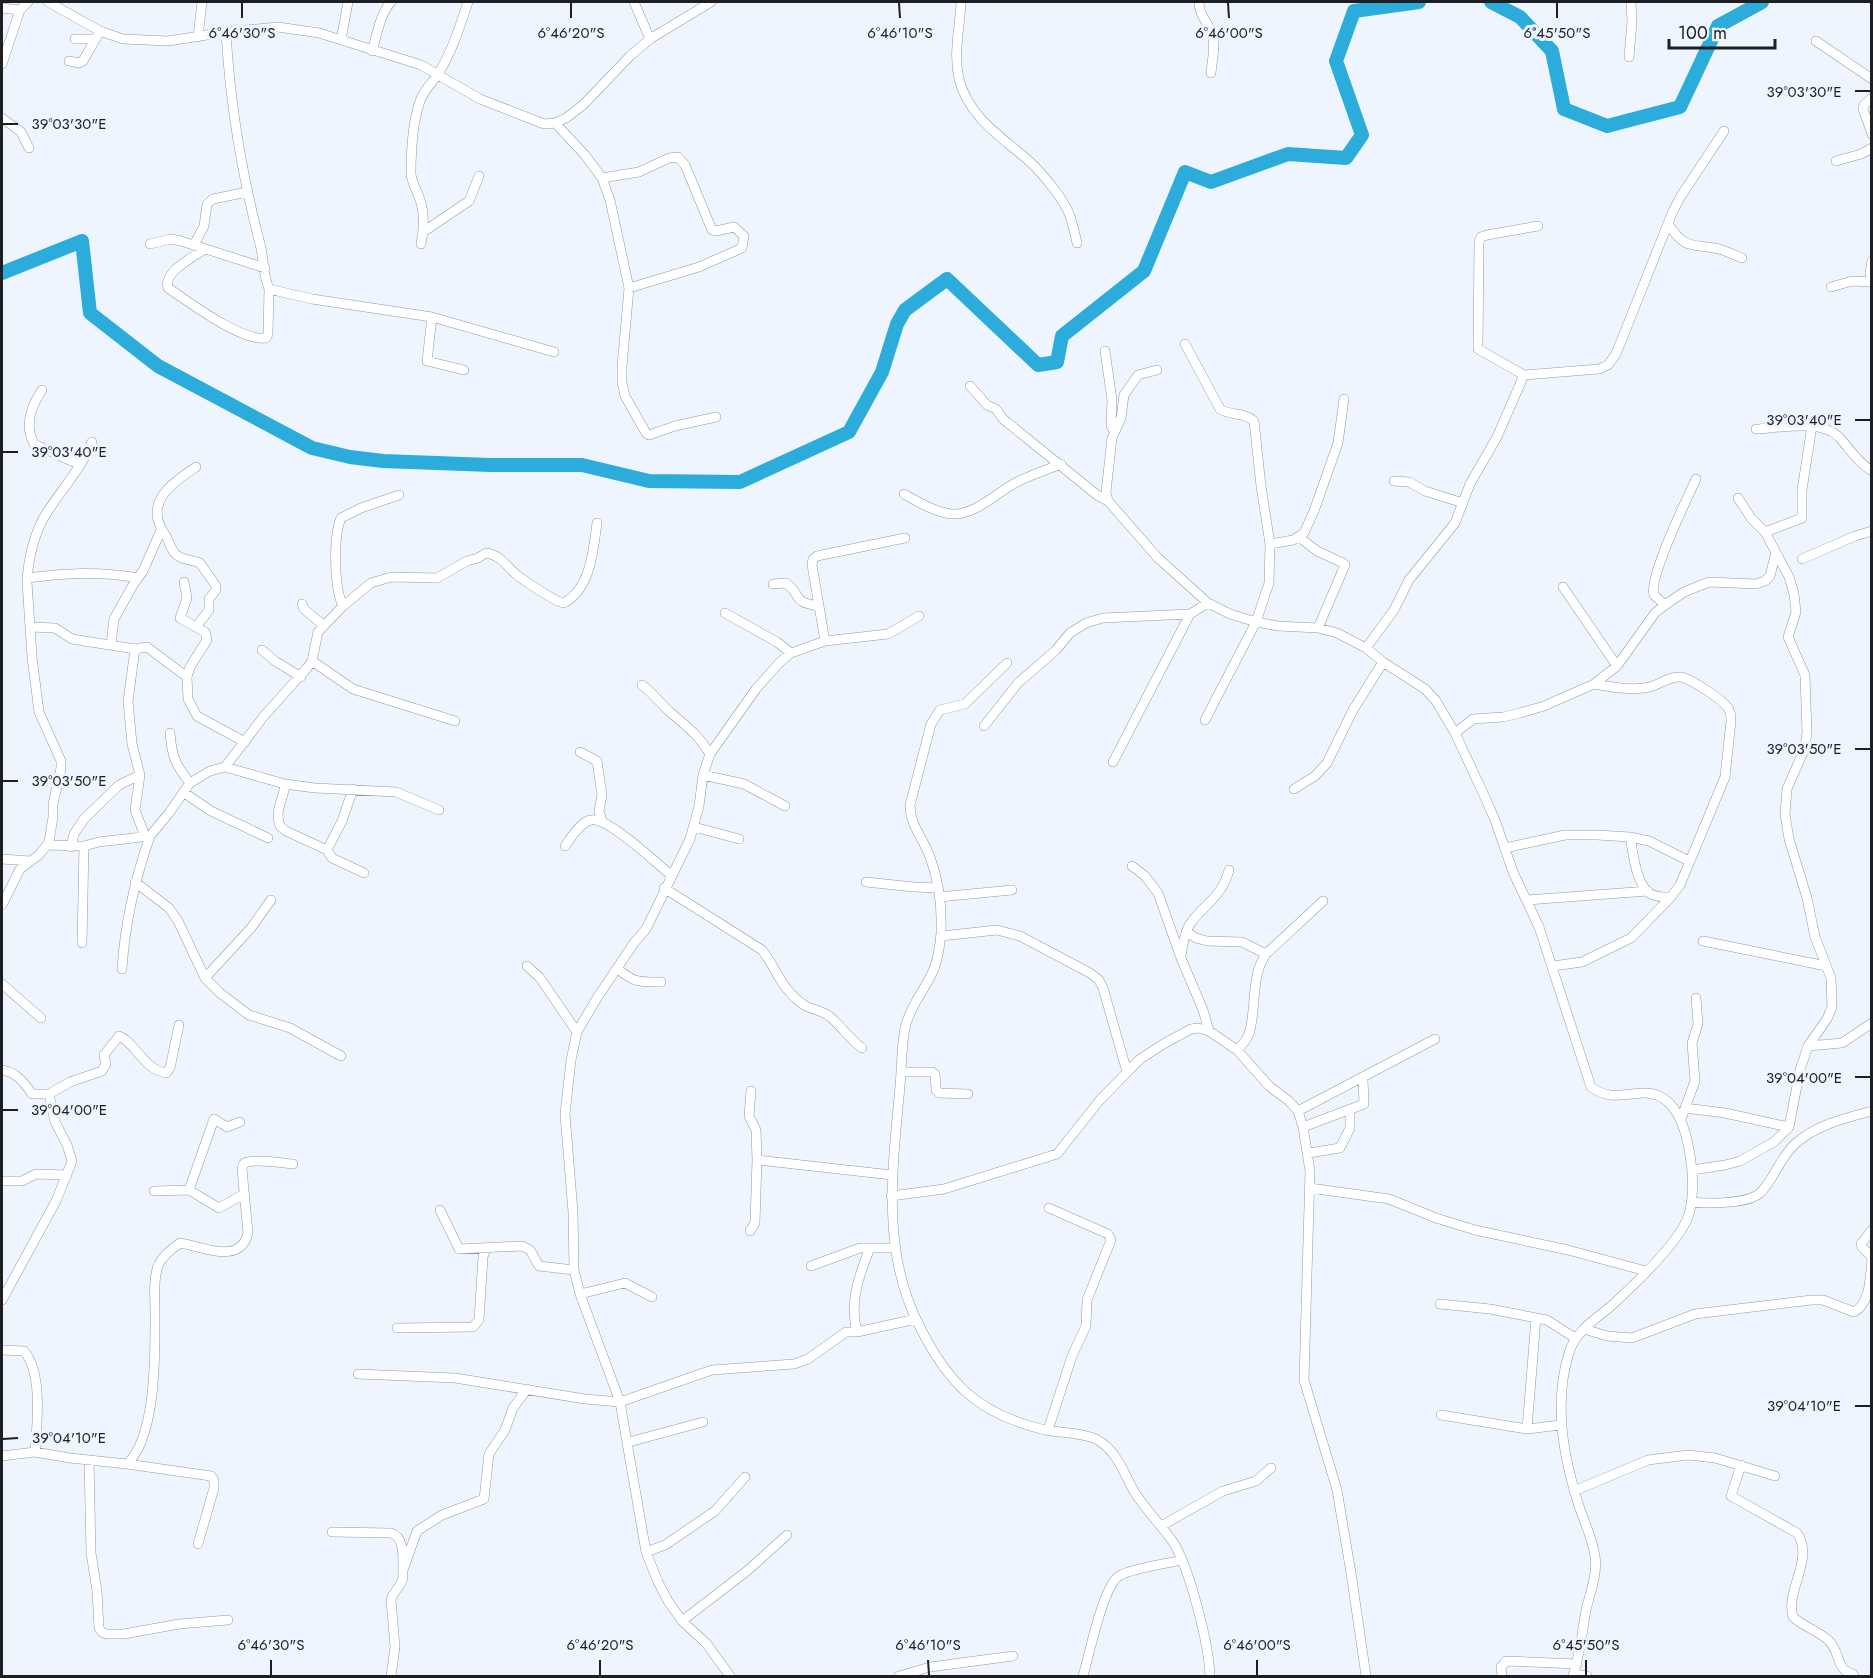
<svg xmlns="http://www.w3.org/2000/svg" width="1873" height="1678" viewBox="0 0 1873 1678" font-family="Jost,sans-serif">
	<style>
		.lines { fill: none; stroke-linecap: round; stroke-linejoin: round }
		.river { stroke: #2cacda; stroke-width: 14 }
		.minor-casing { stroke: #9399a1; stroke-width: 10 }
		.minor { stroke: #fff; stroke-width: 9 }
		.ticks { fill: none; stroke: #1d1f23; stroke-width: 2 }
		.ticks-label { font-size: 15px; text-anchor: middle; fill: #1d1f23; stroke: #eff5ff; stroke-width: 6; stroke-linejoin: round; paint-order: stroke }
	</style>
	<rect width="100%" height="100%" fill="#eff5ff"/>
	<g class="lines">
		<!-- river -->
		<path class="river" d="M1491,2L1520,17L1552,51L1564,109L1607,126L1680,107L1718,26L1762,2
			M2,273L82,241L90,313L158,366L312,448L350,457L383,461L490,465H582L649,481L740,482L849,432L882,372L897,324L905,310L947,279L1038,365L1057,362L1062,336L1144,271L1185,172L1211,182L1288,154L1346,158L1362,135L1336,61L1354,11L1419,2"/>
		<!-- minor casing -->
		<g class="minor-casing">
			<path id="minor" d="M48,2L100,31L123,39L168,41L226,32L278,27L319,33L421,65L480,99L544,124L555,123L566,118L583,105L630,56L650,39L711,2
				M634,2L650,39
				M961,2C960,28 953,53 959,79C969,118 1002,137 1029,161C1043,174 1064,199 1070,216C1073,225 1075,234 1077,243
				M1199,2C1199,15 1207,21 1212,33C1216,45 1212,60 1211,73
				M2,8L20,10
				M226,32C230,104 242,175 260,244C264,259 263,275 269,289L312,299L432,317L554,352
				M198,37L202,2
				M75,39H96
				M341,40L348,2
				M1816,41L1872,79
				M372,51C377,35 380,14 391,2
				M1629,57L1632,22L1631,2
				M69,61L79,63L83,61L100,31
				M2,64L20,10L28,2
				M1872,98L1864,105L1863,109L1872,134
				M2,118L21,132L29,148
				M555,123L585,155L602,178L610,200L629,288L622,366V382L625,396L646,433L649,435L675,426L716,417
				M1836,161L1861,154L1872,148
				M602,178L639,172L669,158L678,157L685,165L712,230L716,231L734,227L744,236L742,248L699,267L629,288
				M1669,225C1686,251 1692,243 1719,249C1726,251 1734,255 1742,258
				M423,232L469,201L479,176
				M150,244L171,239L181,241L265,268
				M421,244C424,229 425,212 419,197C416,189 412,183 411,174C411,150 412,124 420,101C424,90 432,83 438,74C452,52 460,26 468,2
				M194,245L204,226L207,204L213,199L247,192
				M205,249C193,257 163,272 168,288C189,302 242,342 266,338L268,334L269,289
				M1872,261L1870,273L1872,281
				M1831,287L1852,281L1872,282
				M432,317L427,361L464,370
				M1185,344L1220,409C1230,416 1245,412 1254,421L1261,486L1270,544L1269,583L1256,622L1205,720
				M1105,351L1112,400L1111,426L1114,431
				M1157,370L1138,375L1124,395L1121,418L1112,438L1106,492L1108,501L1158,558L1208,603L1230,614L1256,622L1278,626L1318,628L1337,633L1366,648L1383,662L1425,689L1436,701L1455,733L1483,793L1495,820L1513,872L1539,927L1591,1087C1609,1100 1622,1094 1643,1093C1676,1092 1686,1129 1690,1155C1693,1174 1694,1196 1689,1214C1681,1241 1632,1287 1610,1307C1594,1320 1575,1332 1569,1353C1554,1400 1562,1450 1576,1496C1581,1516 1592,1535 1595,1556C1598,1573 1590,1593 1586,1610C1582,1633 1580,1654 1573,1676
				M1524,375L1478,349L1479,242L1481,237L1487,235L1538,226
				M970,386L987,405L996,409L1003,419L1097,495L1108,501
				M42,390C31,406 24,425 34,444L80,465
				M1756,429C1780,428 1821,419 1839,437C1850,449 1857,462 1872,471
				M1394,481L1409,482L1425,491L1463,503
				M904,494C918,502 935,512 951,514C975,516 997,492 1017,482C1031,475 1046,470 1061,464
				M1765,532L1802,518V490L1812,426
				M1299,537L1317,551L1343,563L1345,565L1318,628
				M1270,544L1293,540L1304,533L1314,511L1338,443L1344,399
				M1802,559L1855,536L1872,531
				M27,578C65,573 100,571 138,578
				M184,582L187,598L180,618L205,632L207,640L190,667L187,677L188,699L197,716L245,742
				M773,584L786,583C803,595 790,602 819,606
				M1563,587L1617,666
				M302,604L304,609L324,626
				M1665,605L1654,595C1648,578 1687,499 1696,479
				M343,606C334,588 333,537 341,518L361,508L399,495
				M725,613L777,642L791,653
				M30,627L55,628L72,639L135,649L147,647L187,677
				M196,627L209,610V599L216,590V586L200,563C189,559 177,560 172,549C169,544 169,541 166,536C142,503 171,484 196,467
				M825,641L812,565L813,559L817,556L905,538
				M111,645L114,619L133,585L143,571L161,530
				M1366,648L1394,610L1409,580L1455,523L1470,484L1497,437L1524,375L1599,369L1608,365L1616,354L1673,211L1681,196L1724,131
				M135,649L128,701L132,744L140,775L135,810L145,836
				M262,650L275,661L301,677
				M312,661L353,689L455,721
				M1007,663L965,704L940,710L931,724L910,805C910,825 923,838 930,857C939,881 942,908 941,933C940,945 938,958 934,969C926,988 912,1003 906,1024C901,1044 902,1066 900,1086C893,1164 881,1248 917,1321C946,1382 977,1414 1045,1430C1061,1433 1081,1432 1096,1439C1117,1450 1124,1474 1135,1493C1146,1510 1161,1525 1173,1542C1190,1569 1209,1645 1210,1676
				M642,685C653,693 660,703 670,712C688,728 697,733 710,754
				M984,726L1018,683L1056,650L1070,633L1086,623L1103,618L1190,614L1208,603
				M170,733C172,757 175,764 190,783
				M1455,733L1473,719L1503,717L1520,713L1544,706L1594,684L1617,666L1655,613L1665,605L1684,592L1709,582L1756,584L1765,581L1770,576L1776,552
				M580,752L597,761L602,795L599,811L602,821
				M1113,762L1190,614
				M225,767L285,784L315,788L396,792L439,810
				M703,775L744,784L785,806
				M285,784C284,799 274,810 280,826L286,831L327,850
				M353,789L342,821L327,850L332,858L364,873
				M1294,789L1315,776L1327,763L1353,710L1383,662
				M183,792L211,811L268,838
				M694,827L739,839
				M1630,837C1633,852 1636,886 1651,894C1657,897 1664,897 1670,898
				M47,845L84,846L99,842L150,836L169,813L190,783L210,771L225,767L264,716L307,668L312,661L318,632L343,606L371,583L391,577L437,578L467,561L478,558L486,553C501,555 507,567 518,576C525,581 557,603 564,603C591,588 593,551 597,523
				M565,846C571,838 580,822 591,820C607,816 656,863 671,875
				M71,847L74,834L84,819L119,785L140,775
				M1505,848L1565,835H1597L1630,837L1649,841L1689,861
				M2,859L30,861
				M1132,866L1145,876L1158,893L1181,958L1203,1010L1209,1031
				M135,882L169,908L178,921L205,978L220,993L249,1015L290,1028L341,1056
				M866,882L914,887L938,888
				M664,888L762,950C772,962 777,977 787,989C791,994 798,1001 804,1005C812,1010 822,1010 829,1016C842,1026 849,1039 862,1048
				M939,897L1012,890
				M1527,900L1648,891
				M2,905L20,869L39,855L49,842L53,817V804L61,768V761L39,712L32,657L27,582C28,560 34,533 46,514C61,490 81,469 92,442
				M1186,932L1196,938L1207,941L1242,942L1266,954
				M941,936L997,930L1020,936L1090,973L1099,980L1103,988L1127,1072
				M1703,941L1826,966
				M82,943L84,846
				M1181,956C1183,945 1184,933 1190,924C1205,903 1222,897 1229,870
				M527,966L540,978L577,1032
				M1553,966L1582,962L1631,938L1670,898L1680,885L1725,777L1731,721C1731,716 1731,712 1728,708C1722,699 1691,679 1681,677C1669,676 1661,684 1650,687C1632,691 1612,687 1594,684
				M617,968C634,983 639,982 661,982
				M122,969C125,922 135,879 150,836
				M205,978L251,928L271,900
				M2,984L41,1018
				M1808,1046L1842,1043L1872,1023
				M1237,1050C1241,1046 1247,1040 1249,1034C1257,1008 1250,977 1266,954L1323,901
				M2,1070C16,1072 24,1082 32,1094H49L70,1082L102,1071L106,1064L104,1055L119,1036C134,1041 143,1069 166,1073L170,1068L179,1025
				M902,1072H932L935,1074L936,1090L939,1093L968,1094
				M1685,1108L1725,1113L1789,1127
				M1298,1111L1435,1039
				M1681,1119L1695,1081L1692,1043L1698,1024L1696,998
				M1303,1127L1364,1104L1363,1079
				M1309,1153L1340,1148L1350,1128V1110
				M757,1160L892,1175
				M1692,1170L1725,1165L1740,1161L1774,1142L1789,1127L1800,1070L1808,1046L1827,1019L1832,1007L1831,978L1815,937L1807,898L1789,839L1785,814L1787,789L1804,750L1807,733L1805,675L1788,637L1796,612L1794,594L1789,577L1765,532L1751,518L1738,498
				M2,1181H22L36,1174L67,1175
				M1310,1188L1389,1199L1436,1218L1475,1230L1568,1250L1646,1271
				M189,1190L214,1119L227,1127L240,1122
				M154,1191L189,1190L219,1208L244,1194
				M891,1196L944,1189L1057,1154L1100,1100L1140,1059L1165,1043L1191,1029L1198,1028L1209,1031L1237,1050L1269,1086L1289,1101L1298,1111L1303,1127L1310,1171L1304,1380L1337,1490L1351,1573L1366,1676
				M1691,1202C1707,1204 1748,1204 1760,1193C1773,1181 1779,1159 1795,1144C1816,1125 1845,1118 1872,1111
				M440,1210L459,1249L522,1246L530,1250L539,1266L574,1270
				M1872,1230L1861,1244L1862,1247L1872,1257
				M750,1231L755,1223L757,1160L756,1130L749,1116L751,1091
				M811,1266L860,1248H896
				M580,1294L625,1283L652,1297
				M2,1300L56,1201L72,1161L67,1145L55,1122L49,1094
				M1440,1304L1490,1309L1547,1320L1575,1338
				M397,1328L473,1327L479,1320L483,1257L486,1249
				M1584,1329L1607,1336L1632,1338L1695,1314L1812,1300H1823L1854,1312C1871,1303 1870,1276 1872,1259
				M857,1332C849,1303 859,1275 870,1248
				M2,1350L24,1351C43,1373 37,1424 35,1452
				M358,1374L455,1378L585,1399L620,1402L712,1370L794,1364L808,1359L846,1332H857L916,1319
				M1441,1415L1527,1429L1561,1425
				M1527,1429L1536,1318
				M1048,1430L1072,1356L1086,1326L1087,1300L1111,1240L1108,1234L1049,1208
				M629,1442L703,1422
				M2,1456L35,1452L70,1458L127,1464L211,1476L214,1480V1488L198,1544
				M89,1460L91,1553L97,1591L99,1628L102,1632L106,1634H124L179,1624L228,1620
				M127,1464C157,1436 155,1351 155,1312C155,1298 153,1280 158,1266C162,1256 171,1249 180,1243C201,1246 240,1266 248,1233L242,1169C243,1164 243,1163 248,1162C259,1159 281,1163 293,1164
				M1741,1465L1731,1496L1797,1533C1815,1559 1785,1590 1793,1617C1804,1627 1819,1631 1829,1641C1841,1652 1835,1670 1853,1674L1854,1676
				M1574,1491L1648,1460L1688,1455L1715,1458L1775,1476
				M1161,1526L1223,1491L1256,1481L1271,1468
				M332,1532L391,1533C407,1537 402,1565 403,1578C401,1587 393,1591 391,1600L395,1647L391,1676
				M646,1552L665,1545L715,1511L745,1477
				M403,1570L417,1531L442,1515L484,1499L489,1454L505,1430L513,1408L527,1389
				M682,1621L747,1571L787,1535
				M1574,1674L1587,1676
				M730,1676L706,1643L682,1621L668,1601L658,1582L646,1552L620,1402L580,1294L574,1270L573,1212L565,1114L571,1060L577,1032L597,998L634,943L646,929L690,839L699,806L703,775L710,754L756,689L780,662L791,653L825,641L888,634L919,616
				M899,1676L930,1667L1013,1656
				M1083,1676C1089,1656 1103,1586 1119,1576C1132,1568 1166,1564 1182,1560
				M1502,1676L1501,1667L1506,1661L1577,1664"/>
		</g>
		<!-- minor -->
		<use href="#minor" class="minor"/>
	</g>
	<!-- ticks -->
	<path class="ticks" d="M242,3V18M571,3V18M899,3L900,18M1228,3L1229,18M1557,3V18M1855,91H1870M3,124H18M1855,420H1870M3,452H18M1855,749H1870M3,781H18M1855,1077H1870M3,1110H18M1855,1406H1870M3,1439L18,1438M271,1660V1675M600,1660V1675M928,1660L929,1675M1257,1660V1675M1586,1660V1675"/>
	<g class="ticks-label">
		<text x="242" y="38">6°46'30"S</text>
		<text x="571" y="38">6°46'20"S</text>
		<text x="900" y="38">6°46'10"S</text>
		<text x="1229" y="38">6°46'00"S</text>
		<text x="1557" y="38">6°45'50"S</text>
		<text x="1804" y="97">39°03'30"E</text>
		<text x="69" y="129">39°03'30"E</text>
		<text x="1804" y="425">39°03'40"E</text>
		<text x="69" y="457">39°03'40"E</text>
		<text x="1804" y="754">39°03'50"E</text>
		<text x="69" y="786">39°03'50"E</text>
		<text x="1804" y="1083">39°04'00"E</text>
		<text x="69" y="1115">39°04'00"E</text>
		<text x="1804" y="1411">39°04'10"E</text>
		<text x="69" y="1443">39°04'10"E</text>
		<text x="271" y="1650">6°46'30"S</text>
		<text x="600" y="1650">6°46'20"S</text>
		<text x="928" y="1650">6°46'10"S</text>
		<text x="1257" y="1650">6°46'00"S</text>
		<text x="1586" y="1650">6°45'50"S</text>
	</g>
	<!-- border -->
	<rect width="1873" height="1678" fill="none" stroke="#1d1f23" stroke-width="6"/>
	<!-- scale -->
	<path d="M1669 39v9h106v-9" fill="none" stroke="#1d1f23" stroke-width="3"/>
	<text x="1678" y="39" font-size="18" fill="#1d1f23" stroke="#eff5ff" stroke-width="4.5" paint-order="stroke">100 m</text>
</svg>
